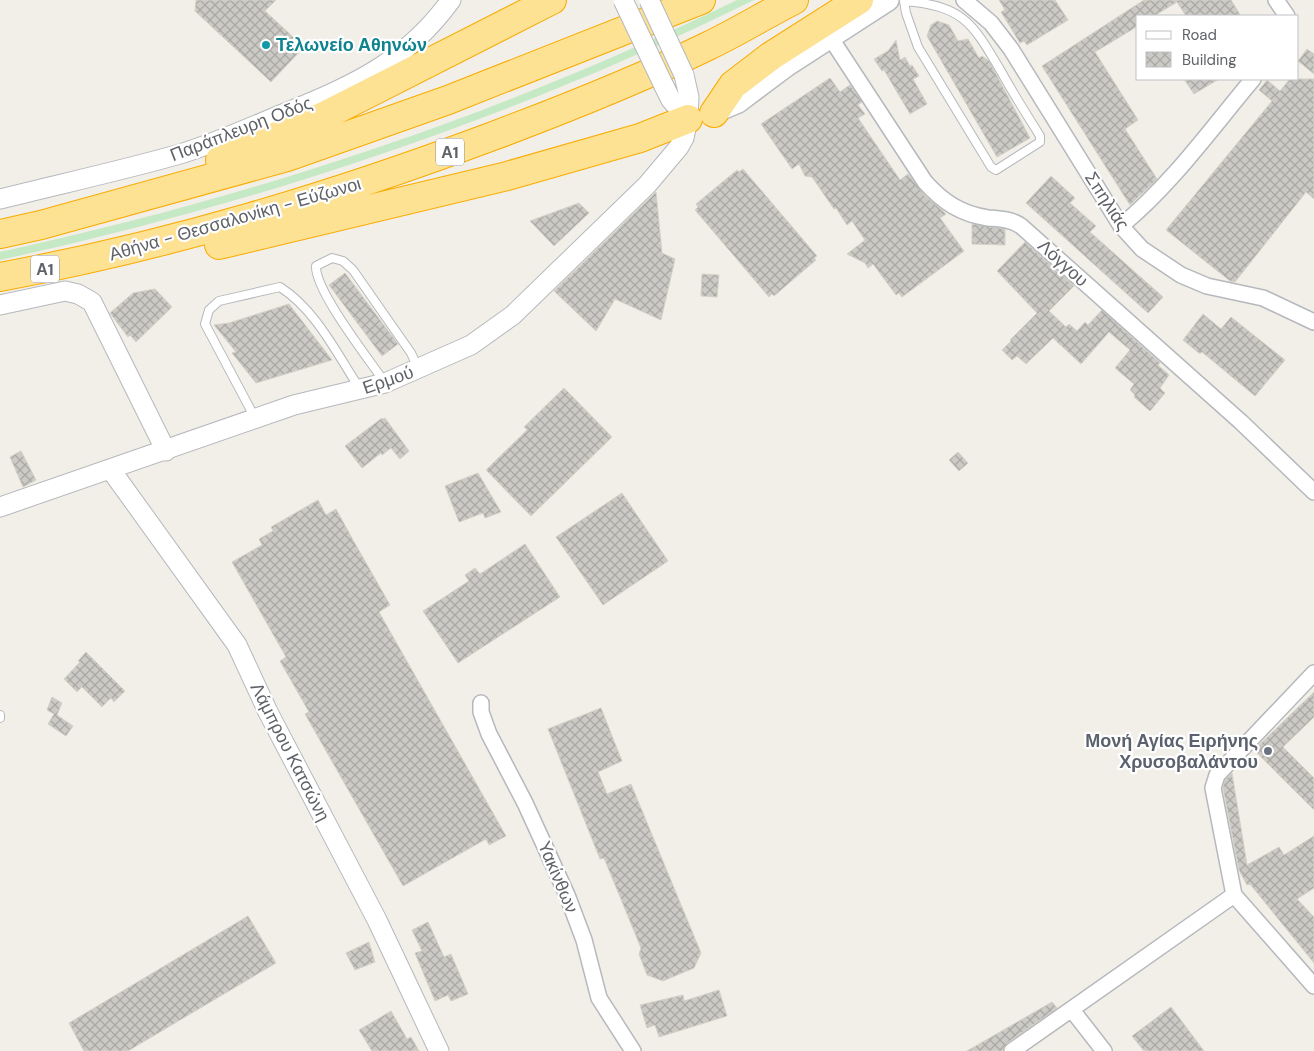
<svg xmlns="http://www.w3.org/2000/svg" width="1314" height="1051" viewBox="0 0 1314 1051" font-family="'DM Sans',sans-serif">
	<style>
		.grass { fill: #c5e8c5 }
		.building { fill: url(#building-cross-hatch); stroke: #d6d1c6 }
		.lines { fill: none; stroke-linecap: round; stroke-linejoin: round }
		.service-casing { stroke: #b5b8bc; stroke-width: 10 }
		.minor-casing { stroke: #b5b8bc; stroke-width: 18 }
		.tertiary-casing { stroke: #b5b8bc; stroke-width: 21 }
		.secondary-casing { stroke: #b6babf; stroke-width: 24 }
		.motorway-casing { stroke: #f9ab00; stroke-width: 30 }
		.service { stroke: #fff; stroke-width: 8 }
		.minor { stroke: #fff; stroke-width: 15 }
		.tertiary { stroke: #fff; stroke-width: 19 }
		.secondary { stroke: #fff; stroke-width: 21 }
		.motorway { stroke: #fde293; stroke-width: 28 }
		.tertiary-bridge-casing { stroke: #b5b8bc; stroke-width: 21; stroke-linecap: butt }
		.tertiary-bridge { stroke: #fff; stroke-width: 19 }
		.culture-dot { fill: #0f9aa8; stroke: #fff; stroke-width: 2 }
		.worship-dot { fill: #6b7280; stroke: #fff; stroke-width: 2 }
		.labels { text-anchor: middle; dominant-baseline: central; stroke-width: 4.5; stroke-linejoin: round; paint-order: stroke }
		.shield { fill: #fff; stroke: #8f9295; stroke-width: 1 }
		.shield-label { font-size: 16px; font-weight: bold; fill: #5f6368 }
		.culture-label { font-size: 18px; font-weight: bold; fill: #0d838f; stroke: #fff; text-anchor: start }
		.street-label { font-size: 18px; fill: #5f6368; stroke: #fff }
		.worship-label { font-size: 18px; font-weight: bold; fill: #5b616d; stroke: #fff; text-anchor: end }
	</style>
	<defs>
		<pattern id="building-cross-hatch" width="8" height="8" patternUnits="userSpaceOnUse" patternTransform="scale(1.25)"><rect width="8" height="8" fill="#cccac5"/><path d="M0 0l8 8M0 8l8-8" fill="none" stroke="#a9a8a4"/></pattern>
	</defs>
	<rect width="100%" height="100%" fill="#f1efe8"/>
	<!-- grass -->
	<path class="grass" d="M737,0H754C512,119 263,202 0,260V252C254,197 503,114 737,0Z"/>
	<!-- building -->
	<path class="building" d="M196,0H276L265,11L304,47L271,82L195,11Z
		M999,0H1055L1068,20L1027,45L1024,41L1020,43L1001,12L1005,10Z
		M1144,0H1231L1241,16H1186L1177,2L1154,16H1138V26L1095,52L1138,120L1125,129L1157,179L1130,205L1042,66Z
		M937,21L949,25L958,41L968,39L979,58L982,56L989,61L1030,138L997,157L927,36L931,25Z
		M896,40L900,60L905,57L910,66L912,65L919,76L913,79L927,104L910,114L884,70L882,71L874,59L888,51Z
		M1307,49L1314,54V74L1298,61Z
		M830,78L840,92L850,85L862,102L858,105L865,114L858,118L900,180L908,174L925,196L944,212L946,214L940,218L964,251L902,297L899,293L896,295L873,264L868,268L865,263L847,254L865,240L852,221L847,225L836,208L834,209L812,177L805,176L799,164L792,169L761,124Z
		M1184,79H1219L1194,94Z
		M1290,79H1314V199L1306,192L1235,282L1230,281L1166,230L1272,101L1259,90L1267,80L1280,91Z
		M743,169L817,256L814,258L816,260L774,296L772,294L769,297L695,210L698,207L696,204L737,170L739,172Z
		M1051,176L1075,198L1070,203L1096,226L1090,232L1163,297L1148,313L1026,203Z
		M656,192L662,253L675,259L661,320L615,299L596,331L554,291Z
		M579,203L589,213L554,246L530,221Z
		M972,224L1005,229V245L972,244Z
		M1025,242L1074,286L1049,311L1066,327L1069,324L1077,331L1085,322L1088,325L1102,310L1160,363L1158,365L1169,375L1160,388L1165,393L1150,411L1134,397L1135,395L1130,390L1134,384L1115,368L1130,350L1109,332L1081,364L1053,338L1026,364L1017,356L1012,360L1002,350L1011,341L1010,340L1037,313L997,271Z
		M345,273L398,344L382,356L329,285Z
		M702,274L719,275L717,297L701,296Z
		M155,289L172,307L136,342L130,335L128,337L110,313L133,293Z
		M289,304L332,360L256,383L232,353L236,352L214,325L229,323Z
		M1203,314L1221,329L1231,317L1285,360L1255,396L1202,352L1200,354L1183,340Z
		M564,388L612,437L531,516L486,470L527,430L524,427Z
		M382,418L383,419L385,418L409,451L400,459L391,448L382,455L381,453L362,468L345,446Z
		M21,451L36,480L23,487L10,457Z
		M958,452L968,463L959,471L949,460Z
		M478,473L501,512L485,518L483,513L459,522L445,486Z
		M622,493L668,561L603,605L556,537Z
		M318,500L326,515L336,509L353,540L390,605L379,612L506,836L489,845L486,839L403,886L305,714L309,712L280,661L286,657L232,562L262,545L259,539L273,531L271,527Z
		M525,544L560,597L458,663L423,611L469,581L465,575L475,568L480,574Z
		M86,652L125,691L114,702L111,698L102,707L82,687L77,692L64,679L80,662L78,661Z
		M1314,692V717L1283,747L1314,778V810L1254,750Z
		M52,697L62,703L57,715L73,726L66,736L48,724L54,714L47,710Z
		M601,708L622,761L598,772L607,794L631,784L701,953L694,968L663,981L647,975L639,954L641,948L604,858L600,859L548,729Z
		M1232,773L1247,865L1279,847L1284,855L1314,836V888L1297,899L1314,917V963L1250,884L1247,885L1239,870L1223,788L1225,780Z
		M248,916L276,963L128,1051H84L69,1023Z
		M428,922L444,957L451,954L468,994L451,1001L448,995L435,1001L415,953L422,951L412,930Z
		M369,942L375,962L355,970L346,953Z
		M719,990L727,1016L659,1037L655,1025L647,1028L640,1005L683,995L684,1001Z
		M1052,1002L1057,1008L1007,1043L1002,1051H967Z
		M1171,1007L1204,1051H1144L1132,1036Z
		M391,1011L407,1039L411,1037L419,1051H372L359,1030Z"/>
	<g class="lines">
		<!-- service casing -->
		<g class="service-casing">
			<path id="service" d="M904,0V1L906,13L918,47L991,167L996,170L1040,142V136C1027,115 1014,95 1002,73C973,24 965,6 904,1
				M385,383C369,359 315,291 316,266L332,258L343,261L353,270L411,353L418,368
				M255,418L205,324L209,310L219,301L280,287C316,310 337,354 360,389
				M0,715V718"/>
		</g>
		<!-- minor casing -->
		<g class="minor-casing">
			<path id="minor" d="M964,0L991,23L1011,49L1121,226L1142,249L1181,275L1207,286L1263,298L1314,322
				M1276,0L1287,16
				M830,37L925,182C943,202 961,214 988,218C1000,219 1011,219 1021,226L1241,422L1314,492
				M1121,226C1172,184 1211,129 1253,79
				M481,703V712L489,734L525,803L567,895L584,940L599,998L633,1051
				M1234,895L1314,986
				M1072,1010L1104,1051
				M1012,1051L1234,895L1213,788L1217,775L1314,673"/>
		</g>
		<!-- tertiary casing -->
		<g class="tertiary-casing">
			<path id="tertiary" d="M664,86L671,100L688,119
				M0,199C60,184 120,171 180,154C216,143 251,127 285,113C354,85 406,62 451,0
				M0,305L65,291L78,294L92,302L166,451
				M111,470L237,645L268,712L377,920L439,1051
				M0,507L294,405L385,383L471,345L513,315L647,185L679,147L684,138L688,119L689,97L684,75"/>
		</g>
		<!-- secondary casing -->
		<g class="secondary-casing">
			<path id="secondary" d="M712,113L738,102L786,66L888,0"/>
		</g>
		<!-- motorway casing -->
		<g class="motorway-casing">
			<path id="motorway" d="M714,113L733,85L771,56L859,0
				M220,160L324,116L552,0
				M0,234L41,225L287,157L448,100L701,0
				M219,245L507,176L640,138L688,119
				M0,277C171,245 330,197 493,136C565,109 638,80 708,46C737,32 765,15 794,0"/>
		</g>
		<!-- service -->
		<use href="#service" class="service"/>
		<!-- minor -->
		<use href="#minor" class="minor"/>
		<!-- tertiary -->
		<use href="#tertiary" class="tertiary"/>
		<!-- secondary -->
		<use href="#secondary" class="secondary"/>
		<!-- motorway -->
		<use href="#motorway" class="motorway"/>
		<!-- tertiary-bridge casing -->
		<g class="tertiary-bridge-casing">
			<path id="tertiary-bridge" d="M623,0L664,86
				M649,0L684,75"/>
		</g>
		<!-- tertiary-bridge -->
		<use href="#tertiary-bridge" class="tertiary-bridge"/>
	</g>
	<!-- markers -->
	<circle class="culture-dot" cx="266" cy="45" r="5"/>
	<circle class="worship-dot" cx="1268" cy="751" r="5"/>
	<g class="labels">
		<!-- shield labels -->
		<g class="shield">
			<rect x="436" y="138.5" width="28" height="27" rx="4"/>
			<rect x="31" y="255.5" width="28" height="27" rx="4"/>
		</g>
		<g class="shield-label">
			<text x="450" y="152">Α1</text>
			<text x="45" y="269">Α1</text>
		</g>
		<!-- culture labels -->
		<g class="culture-label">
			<text x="276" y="45">Τελωνείο Αθηνών</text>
		</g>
		<!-- street labels -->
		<g class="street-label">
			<text transform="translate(241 129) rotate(-21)">Παράπλευρη Οδός</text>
			<text transform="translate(1107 201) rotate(57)">Σπηλιάς</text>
			<text transform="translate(235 219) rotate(-16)">Αθήνα - Θεσσαλονίκη - Εύζωνοι</text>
			<text transform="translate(1063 263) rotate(42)">Λόγγου</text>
			<text transform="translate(388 380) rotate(-19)">Ερμού</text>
			<text transform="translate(290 752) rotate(63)">Λάμπρου Κατσώνη</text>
			<text transform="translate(558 877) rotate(67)">Υακίνθων</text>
		</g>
		<!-- worship labels -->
		<g class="worship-label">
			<text x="1258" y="741">Μονή Αγίας Ειρήνης<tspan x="1258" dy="21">Χρυσοβαλάντου</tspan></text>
		</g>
	</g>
	<!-- legend -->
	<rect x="1136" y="15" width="162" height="65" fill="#ffffff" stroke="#bfc1c3"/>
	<rect x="1146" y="31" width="25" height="8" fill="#ffffff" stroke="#bfc1c3"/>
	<text x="1182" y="40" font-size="15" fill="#5f6368">Road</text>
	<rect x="1146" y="52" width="25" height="15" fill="url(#building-cross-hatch)" stroke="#bfc1c3"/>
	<text x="1182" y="65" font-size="15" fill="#5f6368">Building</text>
</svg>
